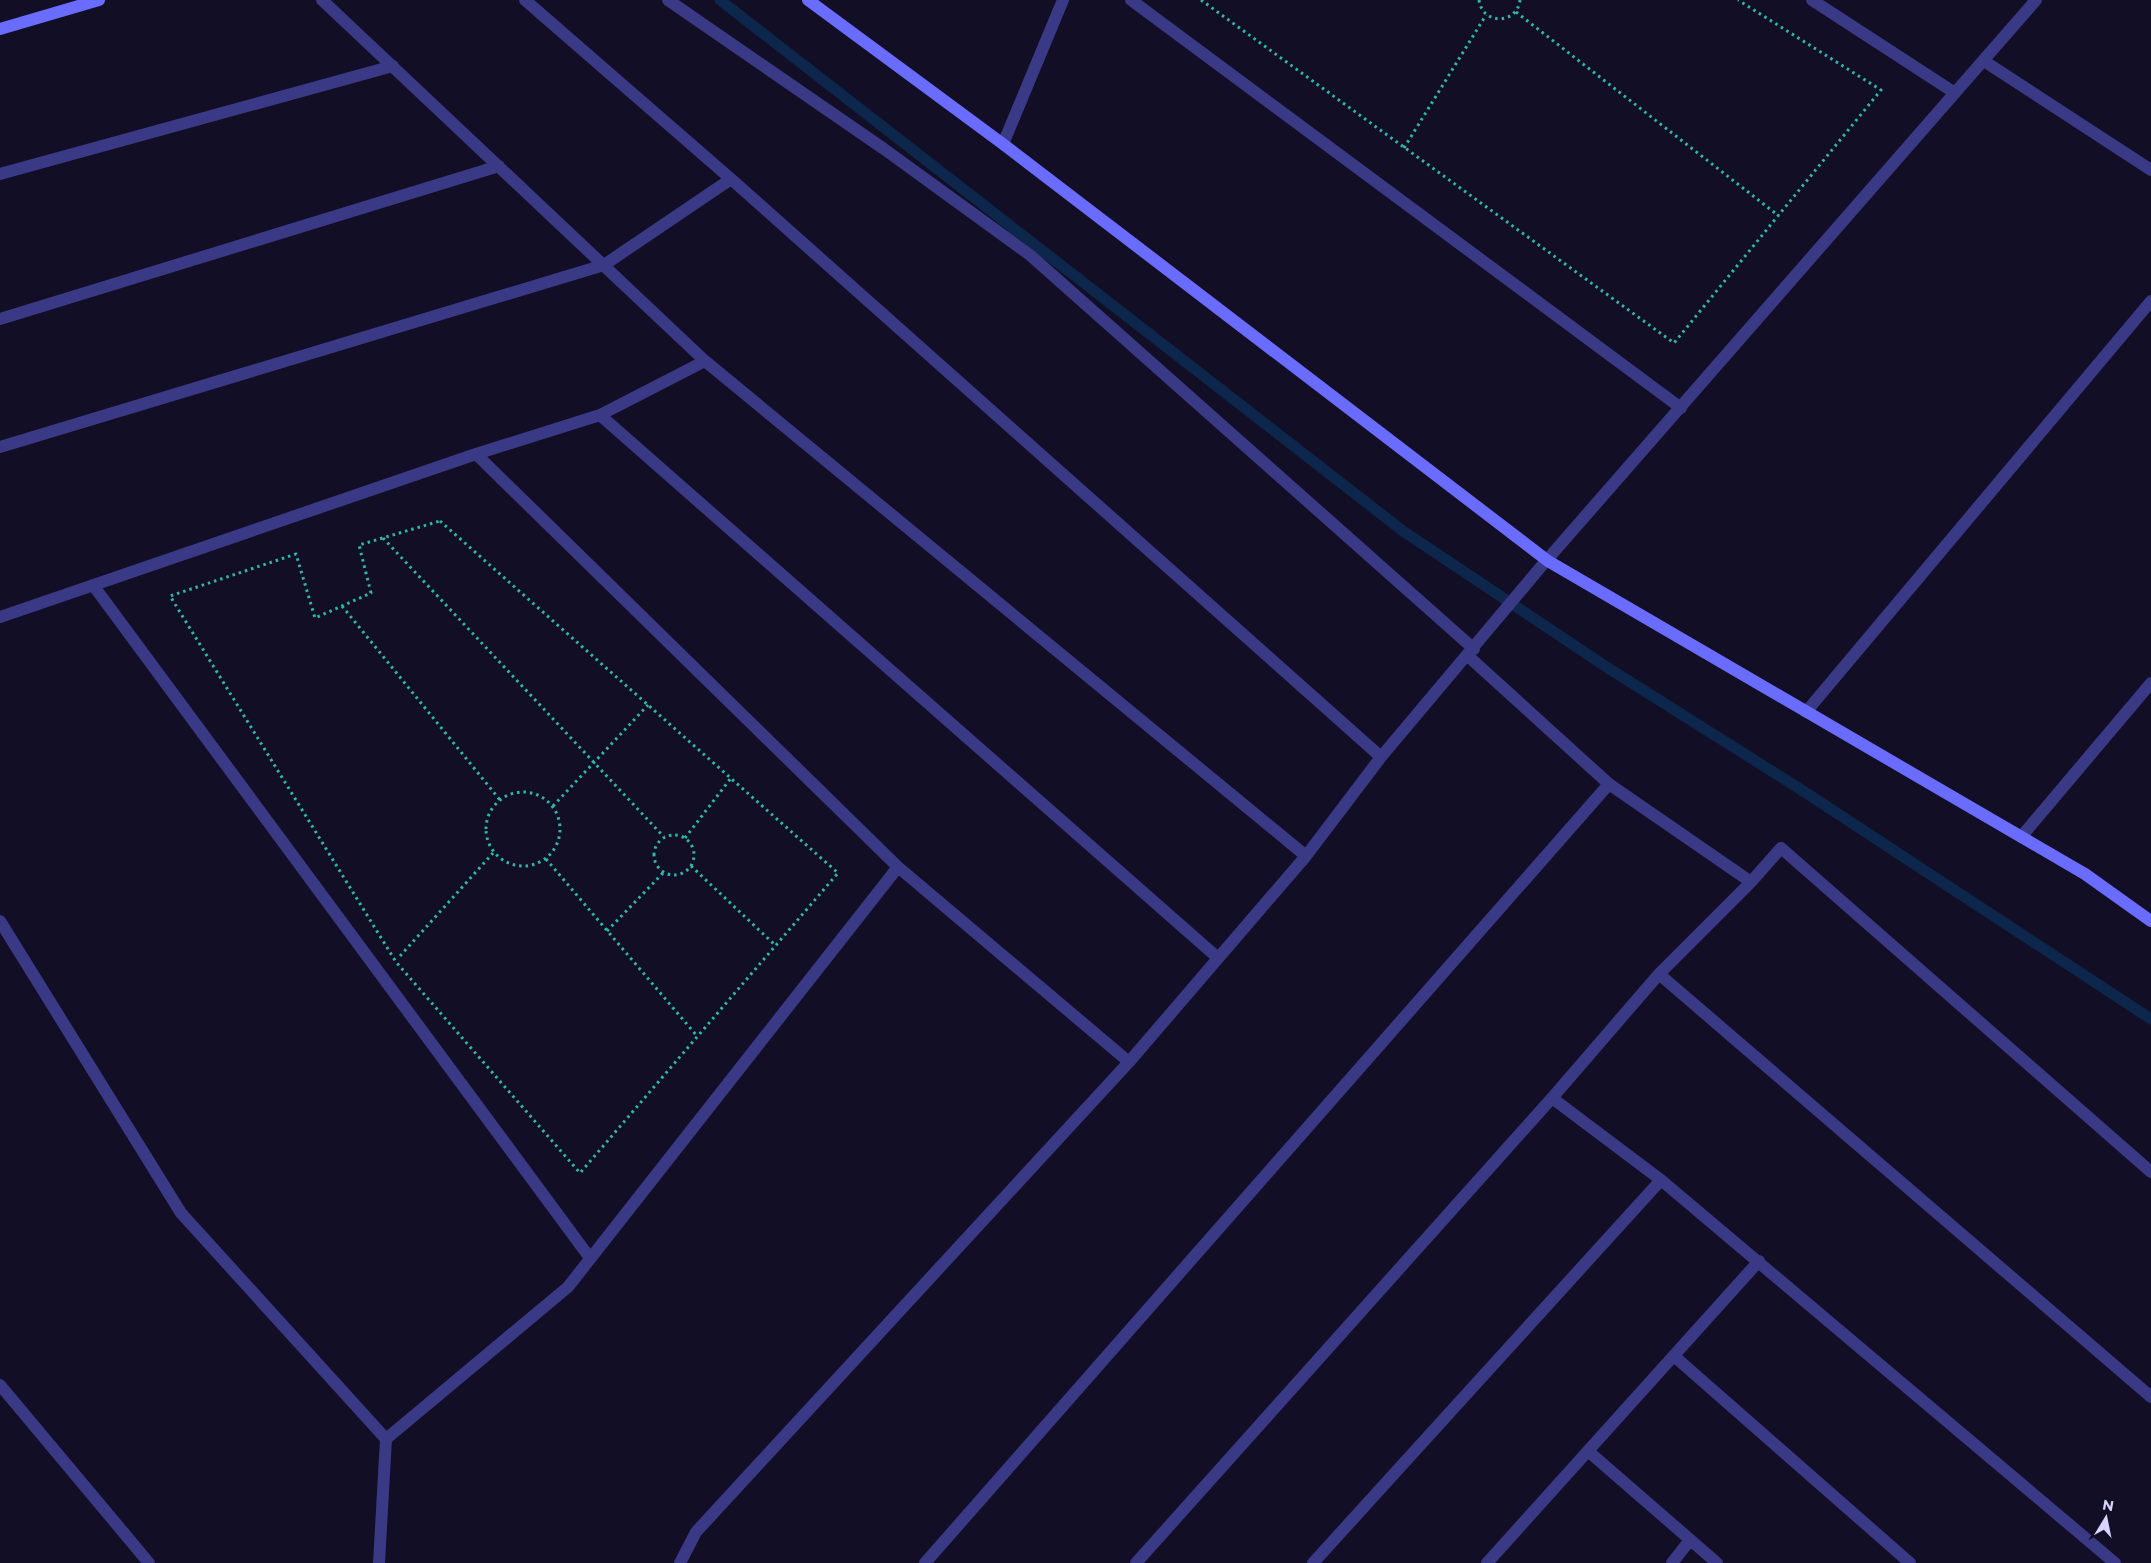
<svg xmlns="http://www.w3.org/2000/svg" width="2151" height="1563" viewBox="0 0 2151 1563" font-family="Montserrat,sans-serif">
	<style>
		.lines { fill: none; stroke-linecap: round; stroke-linejoin: round }
		.stream { stroke: #0d264b; stroke-width: 11 }
		.path { stroke: #2eb8ab; stroke-width: 3; stroke-dasharray: 2.5 4; stroke-linecap: butt }
		.street { stroke: #393985; stroke-width: 12 }
		.secondary { stroke: #6a6bff; stroke-width: 12 }
	</style>
	<rect width="100%" height="100%" fill="#120e25"/>
	<g class="lines">
		<!-- stream -->
		<path class="stream" d="M720,0L1403,531L1608,668L1797,787L2151,1019"/>
		<!-- path -->
		<path class="path" d="M1201,0L1674,343L1881,90L1738,0
			M1479,0C1482,25 1517,25 1520,0
			M1516,12L1779,216
			M1404,148L1486,15
			M440,521L838,873L580,1173L396,962L170,596L296,554L315,618L371,593L359,545Z
			M383,538L664,837
			M342,606L500,800
			M486 829a37 37 0 1 1 74 0a37 37 0 1 1-74 0Z
			M553,806L648,705
			M654 855a20 20 0 1 1 40 0a20 20 0 1 1-40 0Z
			M685,838L731,778
			M546,859L697,1036
			M691,866L775,945
			M607,931L663,873
			M400,956L493,853"/>
		<!-- street -->
		<path class="street" d="M322,0L705,361L1306,856
			M525,0L731,179L1381,757
			M668,0L884,149L1030,255L1474,649
			M1131,0L1681,408
			M1812,0L1955,93
			M1984,61L2151,170
			M1003,144L1063,0
			M0,174L393,66
			M0,319L499,166
			M600,415L1218,958
			M0,447L604,265L731,179
			M476,454L898,867L1129,1062
			M93,585L590,1258
			M0,617L476,454L600,415L705,361
			M1468,656L1609,784L1751,882
			M1806,712L2151,301
			M2021,837L2151,683
			M0,921L181,1213L386,1439
			M1659,974L2151,1397
			M1552,1098L1661,1180L2115,1563
			M1674,1356L1910,1563
			M0,1385L149,1563
			M1588,1451L1717,1563
			M379,1563L386,1439L568,1287L898,867
			M680,1563L696,1532L1129,1062L1306,856L1381,757L1539,569L2036,0
			M925,1563L1609,784
			M1136,1563L1552,1098L1659,974L1751,882L1781,848L2151,1172
			M1313,1563L1661,1180
			M1487,1563L1759,1261
			M1672,1563L1690,1540"/>
		<!-- secondary -->
		<path class="secondary" d="M808,0L1003,144L1548,561L2085,874L2151,921
			M0,29L99,0"/>
	</g>
	<!-- north arrow -->
	<g transform="translate(2106 1518) rotate(10)" stroke="#120e25" stroke-width="4" paint-order="stroke">
	<path d="M0-4L9 19L0 12L-9 19Z" fill="#d6d3ff"/>
	<text y="-8" font-size="14" font-weight="bold" text-anchor="middle" fill="#d6d3ff">N</text>
	</g>
</svg>
